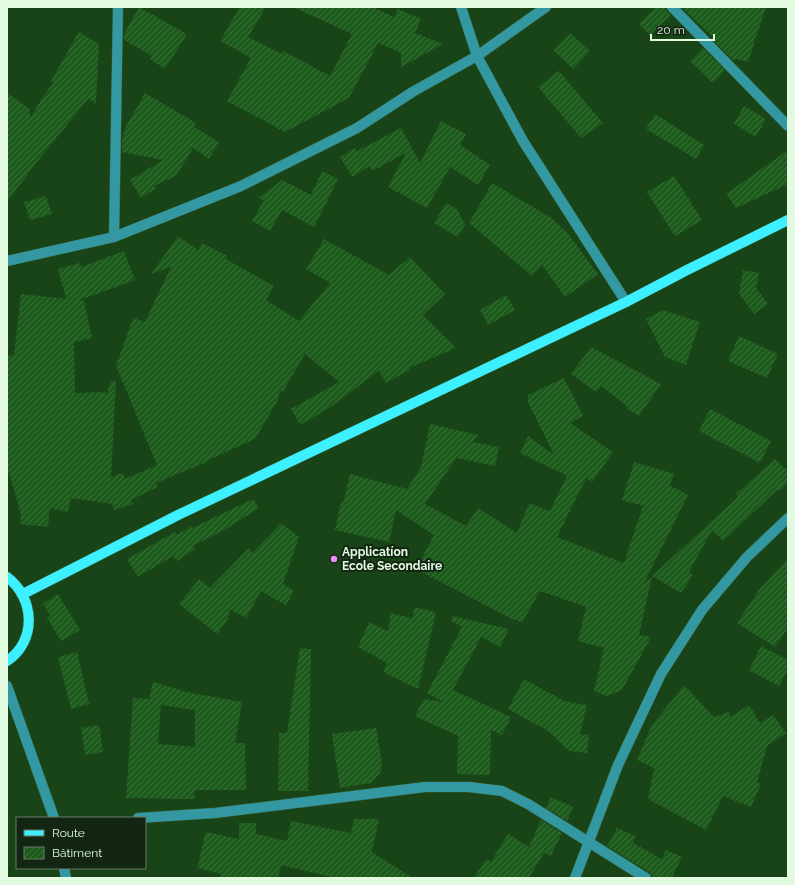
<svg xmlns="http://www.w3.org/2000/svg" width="795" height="885" viewBox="0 0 795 885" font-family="Raleway,sans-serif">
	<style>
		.building { fill: url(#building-hatch); fill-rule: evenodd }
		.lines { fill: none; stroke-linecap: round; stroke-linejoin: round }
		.minor-casing { stroke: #386138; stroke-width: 11 }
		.major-casing { stroke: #386138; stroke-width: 11 }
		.minor { stroke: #3398a1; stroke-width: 10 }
		.major { stroke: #3cf0ff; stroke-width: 10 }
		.poi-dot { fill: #ed8cf9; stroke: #132613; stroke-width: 1.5 }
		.labels { text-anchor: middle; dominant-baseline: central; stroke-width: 4; stroke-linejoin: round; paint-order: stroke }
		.poi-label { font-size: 12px; font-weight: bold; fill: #e2fae0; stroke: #132613; text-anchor: start }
	</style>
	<defs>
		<pattern id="building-hatch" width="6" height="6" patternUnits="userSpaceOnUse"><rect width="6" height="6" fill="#1c5b1c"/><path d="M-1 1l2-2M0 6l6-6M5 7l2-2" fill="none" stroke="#3d733d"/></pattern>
	</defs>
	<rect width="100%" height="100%" fill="#184418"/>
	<!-- building -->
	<path class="building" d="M139,7L187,34L165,69L150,59L152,56L124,40V34Z
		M240,7H266L248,37L282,54L284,51L330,76L352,34L293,7H372L394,17L398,9L421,19L415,33L443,44L401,67V53L378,43L349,98L285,132L227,101L251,58L220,41Z
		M656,7H666L667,11L671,15L650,35L639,24Z
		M681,7H766L748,62L737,59L734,61L712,39L714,38Z
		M79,32L99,44L96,103L88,99L40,158L7,202V93L30,109V118L42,98L54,82L51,81Z
		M570,33L590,51L573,69L553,50Z
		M703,48L725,70L713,83L690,61Z
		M559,71L603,123L581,138L538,87Z
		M145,93L196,123L194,127L219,142L209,159L193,148L176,176L154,186L156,188L141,198L130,180L163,160L122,152V141L125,128Z
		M744,106L766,119L756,137L734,124Z
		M655,114L704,145L696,159L646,129Z
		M441,121L466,134L460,145L490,165L478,185L450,167L427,208L388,187L406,153L372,171L370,166L352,177L340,157L355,148L357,151L401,128L420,163Z
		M788,150V184L736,208L726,194Z
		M322,171L338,179L314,227L282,210L270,231L252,221L264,200L258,198L282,180L311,195Z
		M674,176L702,220L675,236L647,192Z
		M492,183L550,217L566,231L598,274L565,297L542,265L532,276L469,223Z
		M46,196L52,214L30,220L24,202Z
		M446,203L457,209L465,224L458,237L434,223Z
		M178,236L198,250L202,243L227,256L226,259L274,286L266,300L299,321L330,283L306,269L324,239L389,275L410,257L445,294L423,315L456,348L409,368L410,370L386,383L379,371L329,408L300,425L291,409L339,382L305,354L282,393L280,389L278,400L255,439L208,460L209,461L156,483L158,487L131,500L133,504L114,510L112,504L71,498L68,512L50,508L48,527L20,524L21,514L7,466V356L14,355L21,294L66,299L58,269L80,263L81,267L124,251L135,280L80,300L84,301L92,338L74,342L75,393L105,392L106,395L111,381L116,382L111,477L123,473L125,479L157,465L116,366L133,318L145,322L171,267L151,274Z
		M743,270L759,273L756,288L768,304L754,314L739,294Z
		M506,295L515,310L488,325L480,310Z
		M663,310L700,322L686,365L665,357L646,319Z
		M739,336L778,354L767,378L728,361Z
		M591,347L661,384L639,416L626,408L627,406L601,386L596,392L571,374Z
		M564,378L583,416L570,423L613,452L592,482L586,478L557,537L624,563L643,506L622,500L634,462L675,474L669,485L688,495L643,585L652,576L639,635L651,637L622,690L607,696L594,691L604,648L578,641L586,607L540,591L522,623L515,619L514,620L416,569L434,535L396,510L389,542L335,530L341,503H343L350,474L407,489L421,467L430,424L478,435L473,442L499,447L495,466L456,458L425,504L466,526L478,508L517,533L529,503L550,511L567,476L520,453L528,436L554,455L528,402V395Z
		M710,409L771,441L760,463L699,431Z
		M775,459L788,471V482L780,491L778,489L723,541L712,530L689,572L693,575L681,593L652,576L738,497L736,494Z
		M253,499L259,508L224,530L193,546L195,549L177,561L173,556L138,577L127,559L175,532L177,535L191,526L192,528Z
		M281,523L299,537L283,584L294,591L286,605L261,591L246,618L230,609L227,621L217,634L179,604L199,579L210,588L249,548L252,553Z
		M788,558V628L775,647L737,623L759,590Z
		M58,594L80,630L61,641L47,618L51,616L43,604Z
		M415,607L436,612L418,689L383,672L387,663L358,647L369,622L388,631L391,613L412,618Z
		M453,616L509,629L500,647L481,637L453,690L511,717L502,735L491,730L490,775L457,774L458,736L415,716L424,699L444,702L427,693L462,627L451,621Z
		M761,646L788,660V669L779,686L749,670Z
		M300,648L311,649L308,791H278L279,733H287Z
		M77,652L89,704L71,709L58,657Z
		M524,679L564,701L587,705L580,734L589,735L587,753L569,751L548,731L508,709Z
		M153,682L181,690V691L242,702L235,743H245L246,790H195L194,799L126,798L133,698L149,699ZM161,705L195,710V747L158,744Z
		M684,685L714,717L729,712L730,717L749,705L760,723L773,715L786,733L767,746L757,782L761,784L751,807L723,796L706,830L648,799L654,768L637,760L652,725Z
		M99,725L103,752L85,755L81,728Z
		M376,728L382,764L380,773L371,783L340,788L332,734Z
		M551,797L573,807L567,821L546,808Z
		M354,819H379L372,852L413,878H335L281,865L278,878H220L221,874L197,868L206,832L239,839V823H256V834L287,841L291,821L351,833Z
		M541,820L562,833L551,856L544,853L529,878H474L486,859L491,862L508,834L529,847Z
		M617,828L636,836L633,843L662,859L666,850L682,857L672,878H654L649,872L607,846Z"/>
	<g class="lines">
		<!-- minor casing -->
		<g class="minor-casing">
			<path id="minor" d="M461,7L477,56L523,141L626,302
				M672,7L788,126
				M114,237L118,7
				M7,261L114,237L241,186L357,128L414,91L477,56L546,7
				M7,686L54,818
				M138,818L215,813L425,787H469L502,791L528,804L646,878
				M64,868L66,878
				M575,878L618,765L661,674L702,610L747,557L788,518"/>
		</g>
		<!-- major casing -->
		<g class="major-casing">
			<path id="major" d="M7,577C35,598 37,641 7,661
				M23,594L178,515L626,302L687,270L788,220"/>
		</g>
		<!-- minor -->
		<use href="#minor" class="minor"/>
		<!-- major -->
		<use href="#major" class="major"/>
	</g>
	<!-- markers -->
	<circle class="poi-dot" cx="334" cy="559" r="4"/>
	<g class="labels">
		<!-- poi labels -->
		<g class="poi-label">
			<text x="342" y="552">Applicatíon<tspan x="342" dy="14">Ecole Secondaire</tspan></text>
		</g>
	</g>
	<!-- border -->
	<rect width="795" height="885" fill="none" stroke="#e2fae0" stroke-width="16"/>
	<!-- legend -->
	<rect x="16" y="817" width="130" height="52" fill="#132613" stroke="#667b65"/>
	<rect x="24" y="830" width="20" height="6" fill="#3cf0ff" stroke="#667b65"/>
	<text x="52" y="837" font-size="12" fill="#e2fae0">Route</text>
	<rect x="24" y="847" width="20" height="12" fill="url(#building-hatch)" stroke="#667b65"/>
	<text x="52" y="857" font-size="12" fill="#e2fae0">Bâtiment</text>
	<!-- scale -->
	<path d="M651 34v6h63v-6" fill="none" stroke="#e2fae0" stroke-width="2"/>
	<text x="657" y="34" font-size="12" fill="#e2fae0" stroke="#132613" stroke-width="3" paint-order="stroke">20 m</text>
</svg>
